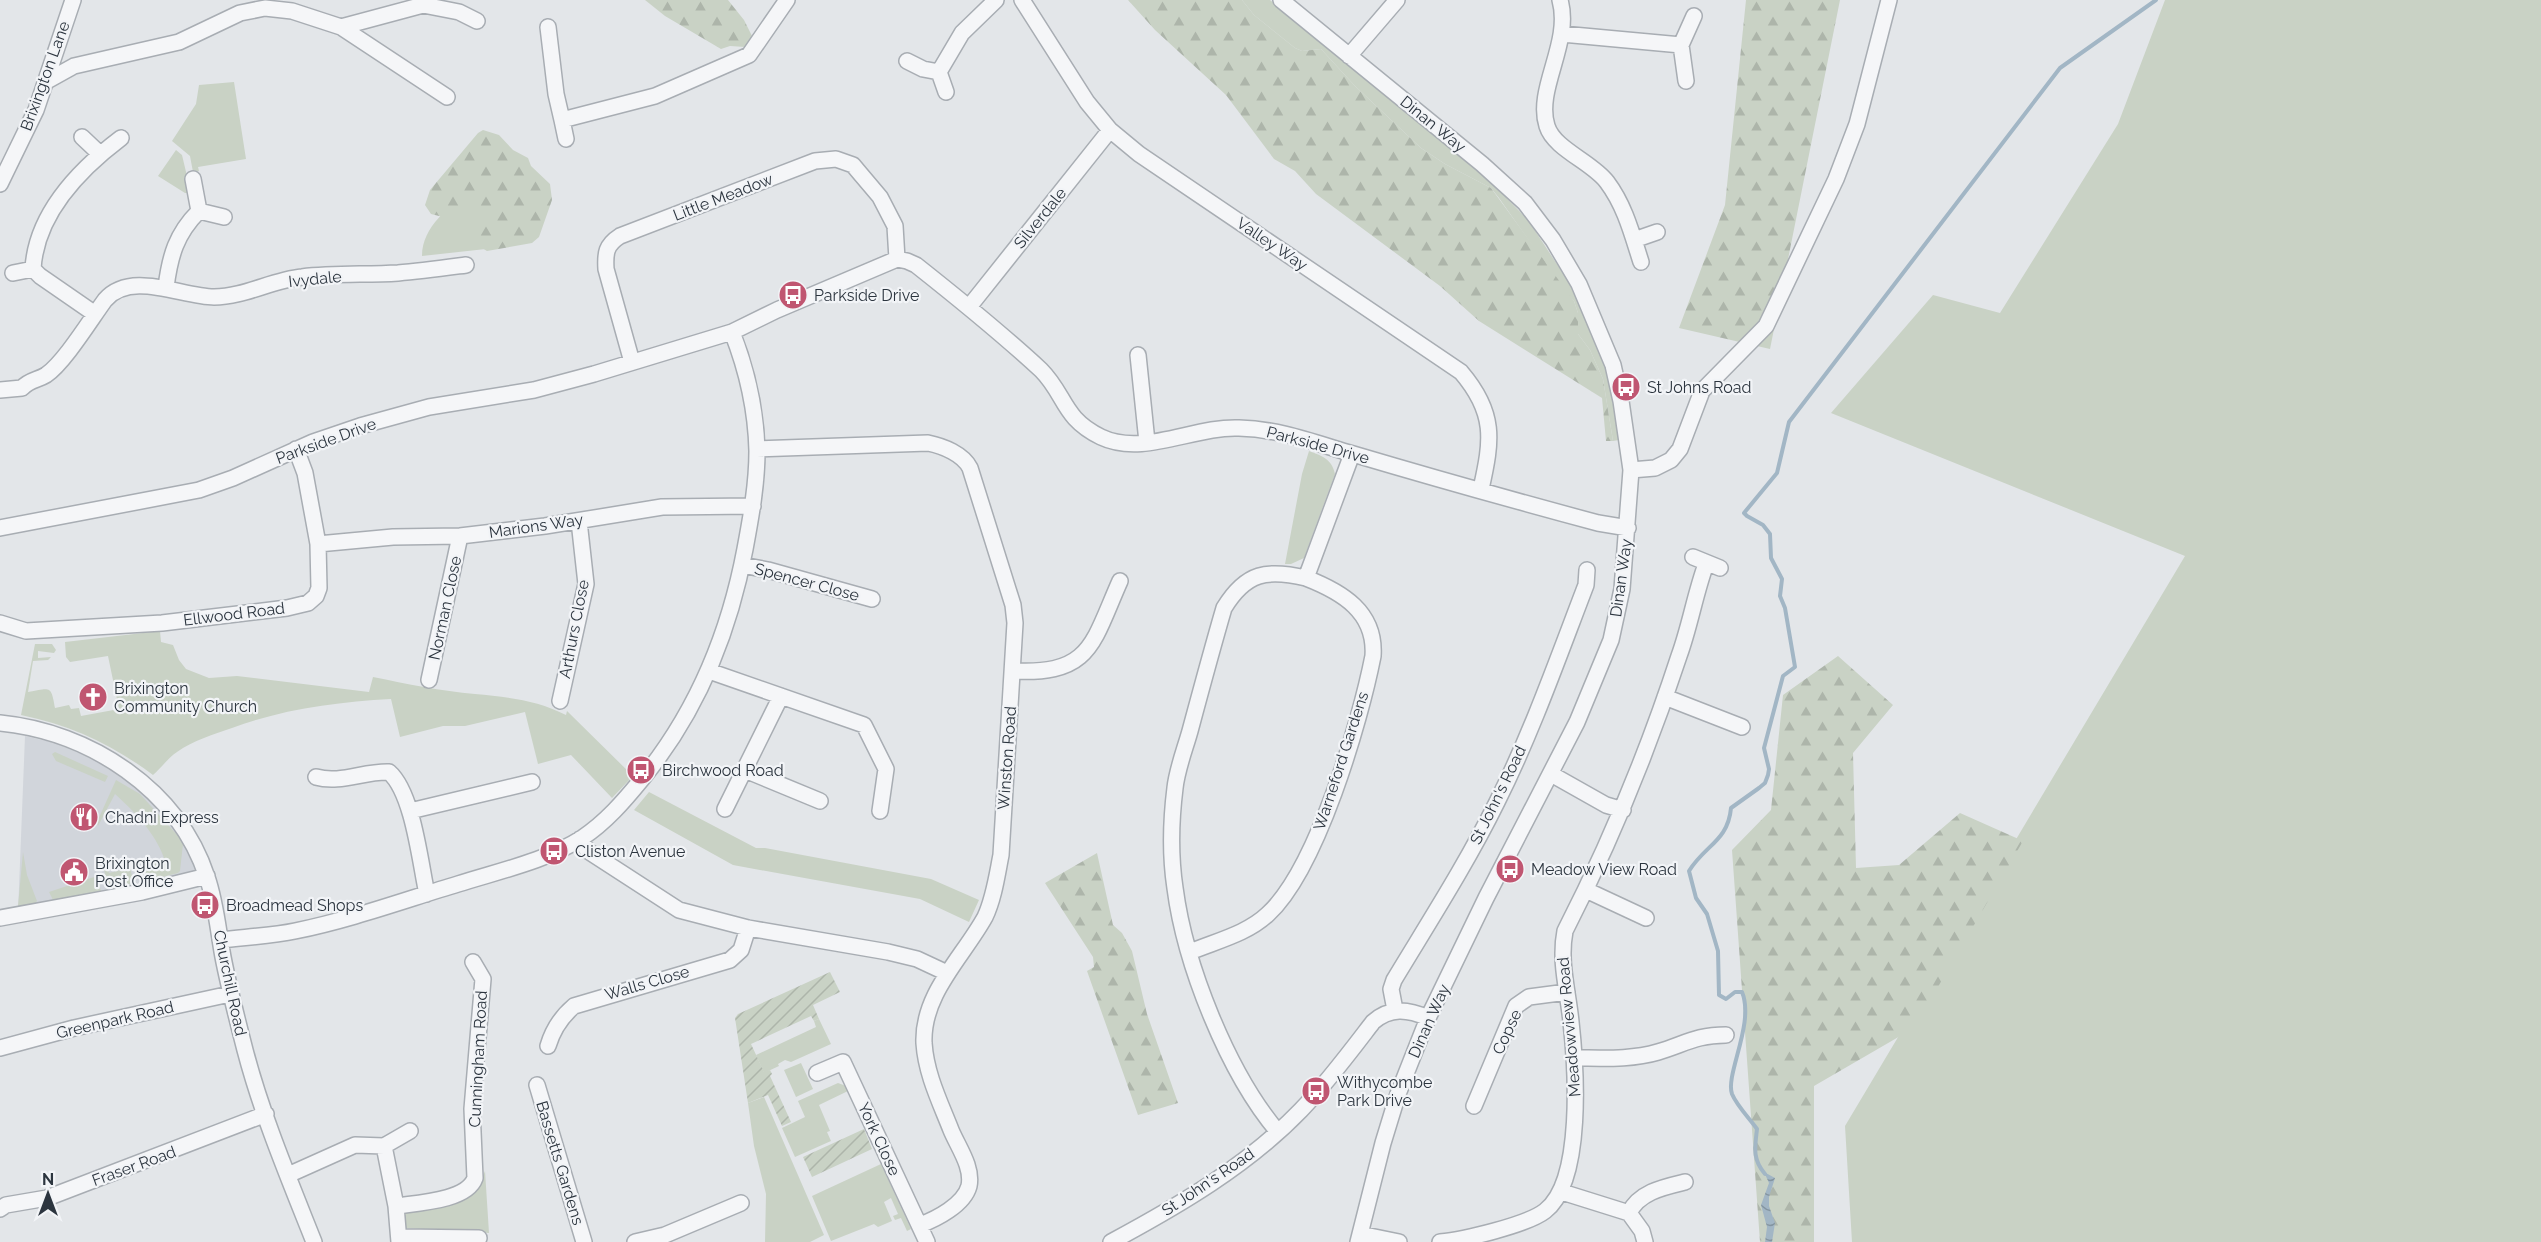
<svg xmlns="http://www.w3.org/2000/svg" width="2541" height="1242" viewBox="0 0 2541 1242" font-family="Raleway,sans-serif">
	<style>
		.built { fill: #d1d5db }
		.green { fill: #c9d2c5 }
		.forest { fill: url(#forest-firs) }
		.garden { fill: url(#garden-furrows) }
		.water { fill: url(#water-waves) }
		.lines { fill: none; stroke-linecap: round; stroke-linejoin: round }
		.stream { stroke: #a2b6c5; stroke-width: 4 }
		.minor-casing { stroke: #a8adb3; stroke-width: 18 }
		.minor { stroke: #f5f6f8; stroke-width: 15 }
		.labels { text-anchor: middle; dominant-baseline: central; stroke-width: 4.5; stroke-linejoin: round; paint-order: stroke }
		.street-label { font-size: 16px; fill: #2c353f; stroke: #f2f4f7 }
		.poi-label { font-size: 16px; fill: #2c353f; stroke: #f2f4f7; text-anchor: start }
	</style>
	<defs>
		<pattern id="forest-firs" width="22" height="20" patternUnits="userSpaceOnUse" patternTransform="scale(1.5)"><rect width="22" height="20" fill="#c9d2c5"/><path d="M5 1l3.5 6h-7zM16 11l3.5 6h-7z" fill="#adb5aa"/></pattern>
		<pattern id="garden-furrows" width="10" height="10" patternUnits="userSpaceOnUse" patternTransform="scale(1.5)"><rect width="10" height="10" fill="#c9d2c5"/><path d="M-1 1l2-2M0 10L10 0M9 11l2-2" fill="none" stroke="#adb5aa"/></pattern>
		<pattern id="water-waves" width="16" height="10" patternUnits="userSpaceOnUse" patternTransform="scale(1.5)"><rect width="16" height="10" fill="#a2b6c5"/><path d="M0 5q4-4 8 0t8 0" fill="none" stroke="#8495a1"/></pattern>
	</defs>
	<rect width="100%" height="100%" fill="#e3e6e9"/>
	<!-- built -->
	<path class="built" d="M25,736L55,743L112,767L142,790L180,833L202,871L18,913Z"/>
	<!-- green -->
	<path class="green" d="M1242,0H1270L1491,182L1528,220L1568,281L1597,343L1607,370L1619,440L1613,441L1603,379L1590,350L1578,334V313L1574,301L1563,289L1499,198L1491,188L1445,164L1421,148L1355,86L1321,49L1302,51L1295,48L1254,15Z
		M2165,0H2541V1242H1852L1845,1126L2185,556L1831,413L1933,295L2000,313L2118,124Z
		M234,82L246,159L198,167L199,171L193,172L190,156L172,141L196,104L199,85Z
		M176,150L182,155L191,193H185L158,176Z
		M471,188L495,248L422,256C422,226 450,207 471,188Z
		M1309,451C1322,456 1332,459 1335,474L1304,558L1291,564H1285L1302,474Z
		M160,631L161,642L173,645L179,660L186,669L209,678L237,676L369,692L373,677C407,684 441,691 475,694C507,697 537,700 566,715L567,711L633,776L612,798L571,755L538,764L525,712L465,726H443L400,737L391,699C337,702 283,709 232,728C212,735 194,740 177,752C168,758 161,768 153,775C113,745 71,725 21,715L35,644H52L56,650L54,653L38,651V658L51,657L48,660L33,661L28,692C51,688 51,685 55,708L69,705L71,709L79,708L81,716L119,709L108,656L70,662L66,657L65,642Z
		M55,752L108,776L105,782L56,761L52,754Z
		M116,780L140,794L179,837L183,844L180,871L178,873L147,881L143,864L164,858C156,834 134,811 115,794L98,826L97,822Z
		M649,792L756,848H765L931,879L979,900L969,922L920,899L733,865L634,810Z
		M23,852L27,875L37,901L35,904L18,906Z
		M104,860L109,873L130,868L134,883L110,889L101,861Z
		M97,876L101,891L53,900L49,892Z
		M819,1019L831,1044L791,1062L785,1060L778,1064L779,1066L764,1073L756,1055L816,1027L814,1021Z
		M801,1063L813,1089L796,1097L784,1070Z
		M838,1083L846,1086L848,1091L819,1105L830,1131L827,1132L831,1141L795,1157L782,1128L805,1117L798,1101Z
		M764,1097L824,1235L810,1242H765L766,1194L754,1146L748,1103Z
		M881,1164L911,1229L907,1231L901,1218L895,1220L893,1216L898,1214L891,1198L884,1202L892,1221L878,1227L874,1224L831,1241L812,1196Z
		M485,1171L489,1233L406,1228L403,1215L404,1211L469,1197L479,1187Z"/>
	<!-- forest -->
	<path class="forest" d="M645,0H728L744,20L753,38L745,47L730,46L721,49L665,16Z
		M1128,0H1242L1254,15L1295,48L1302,51L1321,49L1355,86L1421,148L1445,164L1491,188L1574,301L1578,313V334L1590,350L1603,379L1613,441H1606L1602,398L1479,321L1440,286L1316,194L1295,171L1274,159L1226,95L1155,30Z
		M1746,0H1840L1770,349L1679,328L1725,205Z
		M483,130L499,135L513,150L528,158L531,166L550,184L552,200L539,237L532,243L487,251L470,241L469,233C477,224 485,219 476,207L465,204L443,217L431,214L425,205L430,190L478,133Z
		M1838,656L1893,705L1853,753L1856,868L1899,865L1960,813L2023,841L1914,1028L1814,1086V1242H1760L1732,850L1771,810L1783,695Z
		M1097,853L1113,925L1122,933L1132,951L1147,1014L1178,1103L1138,1115L1087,971L1094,967L1093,957L1045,883Z"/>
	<!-- garden -->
	<path class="garden" d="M830,972L840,992L813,1005L819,1019L814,1021L811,1016L751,1044L764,1072L770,1070L772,1074L770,1076L791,1122L782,1126L768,1095L748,1103L735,1018L738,1014Z
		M864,1129L872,1149L812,1177L803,1157Z"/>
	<!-- water -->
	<path class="water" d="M1764,1172L1775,1178L1769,1197V1206L1775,1223L1772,1242H1765L1767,1227L1761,1205L1769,1183Z"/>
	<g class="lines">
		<!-- stream -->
		<path class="stream" d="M1765,1174C1752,1159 1755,1147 1757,1129C1750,1119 1737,1106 1732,1094C1725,1075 1755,1023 1742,992H1735L1726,999L1719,995L1718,951L1707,914L1696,898L1689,871C1705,845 1728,841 1731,808L1759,788L1765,783L1768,775L1769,769L1764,748L1783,676L1795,667L1785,608L1780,596L1782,579L1771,558L1770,534L1763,525L1747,516L1744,513L1777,473L1789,422L2060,68L2156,0"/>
		<!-- minor casing -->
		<g class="minor-casing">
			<path id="minor" d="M1022,0L1087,102L1110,130L1139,154L1461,372C1496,413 1492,440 1481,489
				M1281,0L1482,164L1525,203L1553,240L1579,284L1613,365L1621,401L1631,470L1622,589L1611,640L1577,722L1486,898L1428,1018L1398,1094L1383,1143L1358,1242
				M1560,0C1572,43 1535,89 1547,126C1554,149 1592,162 1607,182C1625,206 1632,234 1641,262
				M341,27L423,5L459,12L477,21
				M548,27L556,94L562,120L655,96L749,55L787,0
				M1562,34L1681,45L1694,16
				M1681,45L1686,81
				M1349,56L1397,0
				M907,61L923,69L939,72L962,33L996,0
				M939,72L946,92
				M47,81L74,66L179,42L240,13L265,8L292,11L341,27L447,97
				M562,120L566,139
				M82,137L100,154
				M0,184L36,110L73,0
				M199,211L224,217
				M1634,240L1657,232
				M13,273L33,269
				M166,287C170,256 176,234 199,211L193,179
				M969,307L1110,130
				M95,314L40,276L33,269C36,214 80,169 121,138
				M1138,355L1147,442
				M632,362L606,269C605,253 606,245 620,236L815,161L836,159L853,165L858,171L880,197L895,226L897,259
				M0,390L22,388C29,380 38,380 46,375C64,363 91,319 105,300C131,270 182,297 214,297C244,297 272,280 302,277C334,273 366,275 398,273C421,271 443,268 466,265
				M757,449L928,443C943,446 963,454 970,468L1013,605L1015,623L1001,855C997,875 994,898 985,917C963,957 922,994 924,1043C926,1074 940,1102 951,1130C958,1147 973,1167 969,1186C964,1205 936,1219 920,1225
				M1631,470L1655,468L1671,460L1680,449L1702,391L1766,326L1836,179L1857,124L1889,0
				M0,528L199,490L233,478L313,442L360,426L429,407L534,390L594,374L732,332L777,310L897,259L907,261L916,265C959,299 1001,333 1041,370C1066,395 1062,418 1101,437C1143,457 1194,426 1239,428C1280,429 1315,443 1353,454C1434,478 1516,501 1598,523L1628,528
				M318,544L393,537L460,536L545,526L662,507L753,506
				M1693,557L1720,568
				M742,565L768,570L872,599
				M0,623L26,631L162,623L287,608L308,603L316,596L319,588L318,544L305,473L296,449
				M709,671L864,725L886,769L880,811
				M1013,671C1091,675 1092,644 1120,581
				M429,680L460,536
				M1665,697L1742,727
				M560,701L586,584L579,521
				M0,723C90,732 178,789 207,877C216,903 218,930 223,957C229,988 237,1019 245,1050C262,1115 289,1179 314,1242
				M745,770L820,801
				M1551,774L1606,805L1623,810
				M316,777C340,784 364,771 389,772C413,793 420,862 427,894
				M725,809L781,696
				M410,811L532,782
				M580,839L588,851L679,910L748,928L888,952L917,959L947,973
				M1586,890L1646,918
				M0,918L142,892L207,876
				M220,940C245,937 271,936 295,931C350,920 405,900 458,884C499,871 546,861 582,838C606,822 624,801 642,779C697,712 729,634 745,549C751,517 757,484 757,451C756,410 747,370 732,332
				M1190,952C1216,941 1247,934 1268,914C1317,869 1360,722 1373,656C1376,612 1342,592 1306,578
				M1395,1010L1391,989L1394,980C1429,922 1467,863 1497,802C1532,732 1558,658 1586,585L1587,570
				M548,1046C553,1029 561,1017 574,1006L730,960L741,950L748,928
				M0,1048L74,1028L230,994
				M1574,1058C1602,1058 1631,1060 1658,1052C1685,1044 1696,1035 1726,1035
				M817,1073L843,1062L927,1242
				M537,1085L584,1242
				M1474,1106L1516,1006L1529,997L1567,992
				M1278,1132C1228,1073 1185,965 1175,888C1170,855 1171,820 1175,788C1177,769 1185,749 1190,731C1201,690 1212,649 1224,608C1246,572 1267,569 1306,578L1352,454
				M384,1146L410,1131
				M288,1175L355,1145L384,1146L396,1206C417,1203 467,1201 475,1178L472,1109L483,979L473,962
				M1562,1192L1629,1213L1642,1231L1645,1242
				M396,1206L399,1242
				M0,1209L6,1205L47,1198L266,1114
				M1629,1213C1639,1192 1664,1187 1685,1182
				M1360,1234L1399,1242
				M400,1237L479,1238
				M635,1242L665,1235L741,1203
				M1111,1242C1178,1206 1247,1166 1301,1110C1327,1083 1350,1052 1373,1022C1390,1007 1408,1009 1428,1018
				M1440,1242C1463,1240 1527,1225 1545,1211C1584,1181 1576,1067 1571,1022C1568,991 1559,962 1565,931C1610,843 1648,751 1679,656C1690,626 1695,594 1706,564"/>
		</g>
		<!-- minor -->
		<use href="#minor" class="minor"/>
	</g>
	<!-- icons -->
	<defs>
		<g id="bus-disc" transform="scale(1.5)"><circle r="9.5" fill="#c05671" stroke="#f2f4f7"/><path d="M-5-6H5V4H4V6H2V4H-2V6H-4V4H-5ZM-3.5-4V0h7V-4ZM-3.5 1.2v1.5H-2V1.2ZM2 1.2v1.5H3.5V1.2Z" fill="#fff"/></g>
		<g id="church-disc" transform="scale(1.5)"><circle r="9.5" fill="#c05671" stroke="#f2f4f7"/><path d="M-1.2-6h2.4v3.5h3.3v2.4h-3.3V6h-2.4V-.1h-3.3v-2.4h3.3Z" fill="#fff"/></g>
		<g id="restaurant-disc" transform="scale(1.5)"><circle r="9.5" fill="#c05671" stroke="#f2f4f7"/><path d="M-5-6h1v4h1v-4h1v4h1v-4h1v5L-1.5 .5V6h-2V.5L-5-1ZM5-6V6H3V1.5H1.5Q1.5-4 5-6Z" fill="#fff"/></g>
		<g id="civic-disc" transform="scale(1.5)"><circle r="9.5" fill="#c05671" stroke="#f2f4f7"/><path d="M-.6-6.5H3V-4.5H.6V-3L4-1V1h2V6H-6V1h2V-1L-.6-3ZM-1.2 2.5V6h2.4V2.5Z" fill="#fff"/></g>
	</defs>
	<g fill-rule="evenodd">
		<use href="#bus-disc" x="793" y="295"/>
		<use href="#bus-disc" x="1626" y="387"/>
		<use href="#church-disc" x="93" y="697"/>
		<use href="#bus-disc" x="641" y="770"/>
		<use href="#restaurant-disc" x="84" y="817"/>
		<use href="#bus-disc" x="554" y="851"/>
		<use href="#bus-disc" x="1510" y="869"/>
		<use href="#civic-disc" x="74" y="872"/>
		<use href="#bus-disc" x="205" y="905"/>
		<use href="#bus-disc" x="1316" y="1091"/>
	</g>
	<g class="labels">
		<!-- street labels -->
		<g class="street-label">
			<text transform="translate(45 76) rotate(-70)">Brixington Lane</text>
			<text transform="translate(1433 124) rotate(39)">Dinan Way</text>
			<text transform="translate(723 197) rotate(-21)">Little Meadow</text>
			<text transform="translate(1040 218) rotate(-51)">Silverdale</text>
			<text transform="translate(1272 244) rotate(34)">Valley Way</text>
			<text transform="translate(315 279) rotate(-6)">Ivydale</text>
			<text transform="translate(326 441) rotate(-20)">Parkside Drive</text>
			<text transform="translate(1318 445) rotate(15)">Parkside Drive</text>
			<text transform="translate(536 526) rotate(-8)">Marions Way</text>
			<text transform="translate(1621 578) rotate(-82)">Dinan Way</text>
			<text transform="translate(807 582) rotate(15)">Spencer Close</text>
			<text transform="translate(445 608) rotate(-78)">Norman Close</text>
			<text transform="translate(234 614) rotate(-7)">Ellwood Road</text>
			<text transform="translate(574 629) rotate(-79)">Arthurs Close</text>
			<text transform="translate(1007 758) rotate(-86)">Winston Road</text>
			<text transform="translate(1341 761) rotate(-72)">Warneford Gardens</text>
			<text transform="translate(1498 795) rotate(-64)">St John's Road</text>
			<text transform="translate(230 983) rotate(78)">Churchill Road</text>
			<text transform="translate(647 983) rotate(-16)">Walls Close</text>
			<text transform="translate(115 1020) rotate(-13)">Greenpark Road</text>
			<text transform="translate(1429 1021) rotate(-66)">Dinan Way</text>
			<text transform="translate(1569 1027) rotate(-95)">Meadowview Road</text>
			<text transform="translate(1507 1032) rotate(-65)">Copse</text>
			<text transform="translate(478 1059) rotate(-87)">Cunningham Road</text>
			<text transform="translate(879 1139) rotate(65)">York Close</text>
			<text transform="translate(560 1163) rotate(73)">Bassetts Gardens</text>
			<text transform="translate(134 1166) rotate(-20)">Fraser Road</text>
			<text transform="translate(1208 1182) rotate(-34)">St John's Road</text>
		</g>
		<!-- poi labels -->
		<g class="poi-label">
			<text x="814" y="295">Parkside Drive</text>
			<text x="1647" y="387">St Johns Road</text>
			<text x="114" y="688">Brixington<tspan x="114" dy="18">Community Church</tspan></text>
			<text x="662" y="770">Birchwood Road</text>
			<text x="105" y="817">Chadni Express</text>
			<text x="575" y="851">Cliston Avenue</text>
			<text x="95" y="863">Brixington<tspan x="95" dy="18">Post Office</tspan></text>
			<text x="1531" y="869">Meadow View Road</text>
			<text x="226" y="905">Broadmead Shops</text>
			<text x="1337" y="1082">Withycombe<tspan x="1337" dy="18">Park Drive</tspan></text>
		</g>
	</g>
	<!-- north arrow -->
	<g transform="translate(48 1194)" stroke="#f2f4f7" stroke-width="4.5" paint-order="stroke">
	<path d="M0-4.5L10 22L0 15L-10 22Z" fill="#2c353f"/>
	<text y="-9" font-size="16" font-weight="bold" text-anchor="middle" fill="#2c353f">N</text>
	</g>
</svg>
